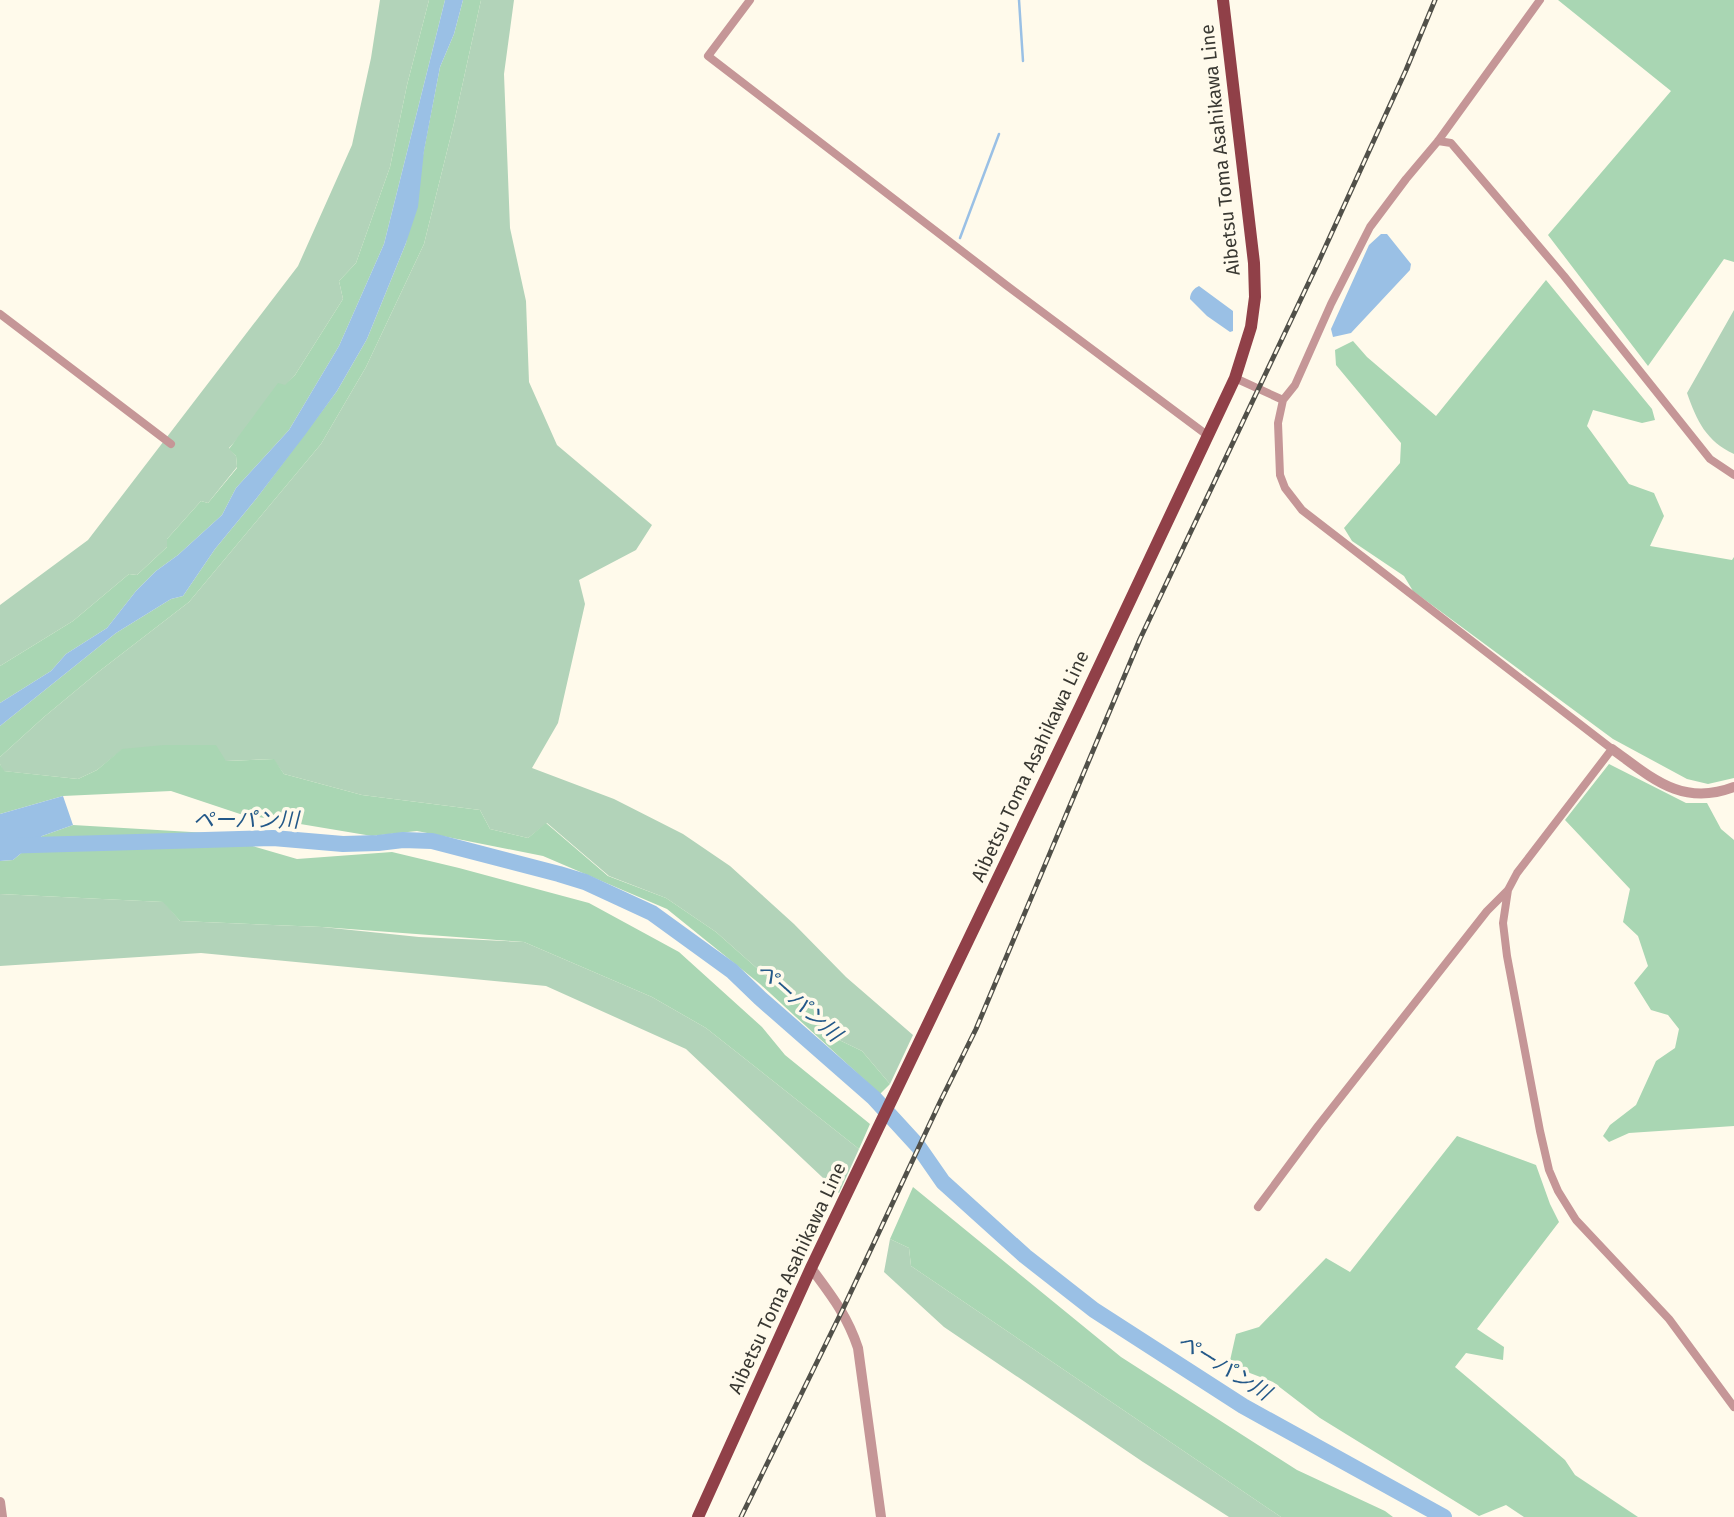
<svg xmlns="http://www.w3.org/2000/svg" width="1734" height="1517" viewBox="0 0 1734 1517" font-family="'Fira Sans','Noto Sans JP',sans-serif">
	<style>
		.green { fill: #b2d3b9 }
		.forest { fill: #a9d6b3 }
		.water { fill: #9ac0e5 }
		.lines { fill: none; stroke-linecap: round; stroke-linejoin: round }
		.stream { stroke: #9ac0e5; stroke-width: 2.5 }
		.river { stroke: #9ac0e5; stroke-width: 16 }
		.minor { stroke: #c59697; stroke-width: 8 }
		.tertiary { stroke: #c59697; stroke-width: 10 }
		.primary { stroke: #904048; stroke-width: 12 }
		.rail-casing { stroke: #515049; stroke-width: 5 }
		.rail { stroke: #fffaeb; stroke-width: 2.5; stroke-dasharray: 8; stroke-linecap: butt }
		.labels { text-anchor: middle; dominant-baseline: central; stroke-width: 7; stroke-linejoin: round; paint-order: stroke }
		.street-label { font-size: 19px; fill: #393832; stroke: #fffaeb }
		.water-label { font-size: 21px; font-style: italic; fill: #235888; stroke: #fffaeb }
	</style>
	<rect width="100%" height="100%" fill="#fffaeb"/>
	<!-- green -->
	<path class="green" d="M380,0H429L407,85L390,167L356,263L339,281L343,299L295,375L229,448L236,456L237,467L208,503L201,501L167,539V547L137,575L129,574L73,621L0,666V605L88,540L298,266L352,145L371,58Z
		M481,0H514L504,74L510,228L526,301L529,382L557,445L652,525L636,550L579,580L585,604L558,723L532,768L614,799L683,834L730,866L794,924L846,977L913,1035L890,1084L862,1051L833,1037L811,1006L769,979L716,932L666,898L609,876L547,823L528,838L490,829L480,810L362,795L284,774L273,759L226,761L123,749L97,770L78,779L3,771L0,764V757L44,717L97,673L189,602L321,444L366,367L424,244L454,123Z
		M1734,310V454C1706,441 1697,421 1687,393Z
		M0,894L164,902L180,921L322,927L419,937L524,942L652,997L706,1028L859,1149L839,1193L686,1049L546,986L201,953L0,966Z
		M890,1239L909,1248L911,1266L1281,1517H1229L1143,1462L944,1327L884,1272Z"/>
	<!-- forest -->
	<path class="forest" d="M429,0H445L384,244L339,346L289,430L236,488L222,515L178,555L156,571L136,591L107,628L66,654L51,671L0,703V666L73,621L129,574L137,575L167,547V539L201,501L208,503L237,468L236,456L229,449L278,383L285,385L295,375L343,299L339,281L356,263L390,167L407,85Z
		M463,0H481L454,123L424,244L366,367L321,444L189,602L97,673L44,717L0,757V726L116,633L171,599L183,596L215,549L256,499L337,391L367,339L406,243L440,67L454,34Z
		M1558,0H1734V262L1724,259L1648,366L1548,235L1671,91Z
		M1546,280L1652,409L1655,420L1642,423L1593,410L1587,426L1629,484L1654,493L1664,516L1650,546L1732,560L1734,557V778L1708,784L1687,779L1613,739L1413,591L1404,576L1352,541L1344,528L1400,463L1401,443L1336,365L1335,350L1353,341L1367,357L1436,416Z
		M164,745H216L226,761L274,759L284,774L362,795L480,810L490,829L528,838L546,823L608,876L666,898L716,932L769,979L811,1006L833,1037L862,1051L890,1084L880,1094L760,984L667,909L543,856L417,831L372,836L240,814L171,791L63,796L0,814V764L4,771L78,779L97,770L122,749Z
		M1609,764L1686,803H1707L1721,829L1734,840V1126L1629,1133L1609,1142L1603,1136L1610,1125L1636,1105L1656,1061L1675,1048L1679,1029L1668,1015L1651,1010L1634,983L1648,966L1638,936L1623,922L1630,889L1565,820Z
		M73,825L208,833L297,859L392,852L459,868L589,903L679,952L762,1027L785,1055L870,1124L859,1149L706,1028L652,997L524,942L322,927L180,921L163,902L0,894V861L13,860L42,836Z
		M1457,1136L1536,1165L1550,1204L1559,1222L1477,1329L1504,1347L1503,1360L1466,1353L1455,1367L1565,1460L1575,1475L1638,1517H1524L1506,1505L1479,1516L1320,1418L1273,1382L1229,1365L1236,1334L1259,1327L1326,1258L1350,1272Z
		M913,1187L1121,1357L1297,1470L1385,1511L1393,1517H1281L911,1266L909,1248L890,1239Z"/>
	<!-- water -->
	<path class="water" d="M445,0H463L454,34L440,67L424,151L418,207L406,243L367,339L337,391L305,435L256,499L215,549L183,596L171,599L116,633L0,726V703L51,671L66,654L107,628L136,591L156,571L178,555L222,515L236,488L289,430L339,346L384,244Z
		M1381,234H1387L1411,264L1410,270L1351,333L1333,337L1331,329L1369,245Z
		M1199,286L1233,311V331L1230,332L1207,316L1190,299C1190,293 1194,288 1199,286Z
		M63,796L73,825L42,836L13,860L0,861V814Z"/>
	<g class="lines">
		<!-- stream -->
		<path class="stream" d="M1019,0L1023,61
			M960,238L999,134"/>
		<!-- river -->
		<path class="river" d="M0,846L273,838L343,844L378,843L403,840L432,841L559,874L585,882L652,913L732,971L760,998L874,1098L918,1146L943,1182L1025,1256L1094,1310L1243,1406L1444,1517"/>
		<!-- minor -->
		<path class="minor" d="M750,0L708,56L1006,285L1207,435
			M1438,141L1451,143L1564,276L1710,459L1734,475
			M0,314L171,444
			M1235,378L1283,400
			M1508,890L1503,923L1507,956L1540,1131L1549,1170L1558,1191L1576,1220L1669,1319L1734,1407
			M1258,1207L1318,1126L1487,911L1508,890L1517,873L1612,749L1302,510L1285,488L1280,475L1278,423L1283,400L1295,385L1331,304L1370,227L1406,179L1438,141L1540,0"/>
		<!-- tertiary -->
		<path class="tertiary" d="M1612,749C1652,778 1682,807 1734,787
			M811,1268C831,1295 847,1315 858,1348L881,1517
			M0,1502L2,1517"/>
		<!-- primary -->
		<path class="primary" d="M698,1517L811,1268L1080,707L1235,378L1251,327L1255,297L1254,263L1223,0"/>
		<!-- rail casing -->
		<g class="rail-casing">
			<path id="rail" d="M741,1517L842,1311L940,1102L976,1029L1140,639L1318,263L1406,70L1435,0"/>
		</g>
		<!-- rail -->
		<use href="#rail" class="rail"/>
	</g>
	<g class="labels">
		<!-- street labels -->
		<g class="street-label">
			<text transform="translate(1220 150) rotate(-96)">Aibetsu Toma Asahikawa Line</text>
			<text transform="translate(1030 766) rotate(-65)">Aibetsu Toma Asahikawa Line</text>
			<text transform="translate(787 1278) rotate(-65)">Aibetsu Toma Asahikawa Line</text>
		</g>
		<!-- water labels -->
		<g class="water-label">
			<text x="246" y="820">ペーパン川</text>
			<text transform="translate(799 1002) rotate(42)">ペーパン川</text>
			<text transform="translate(1224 1367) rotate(32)">ペーパン川</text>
		</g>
	</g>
</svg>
